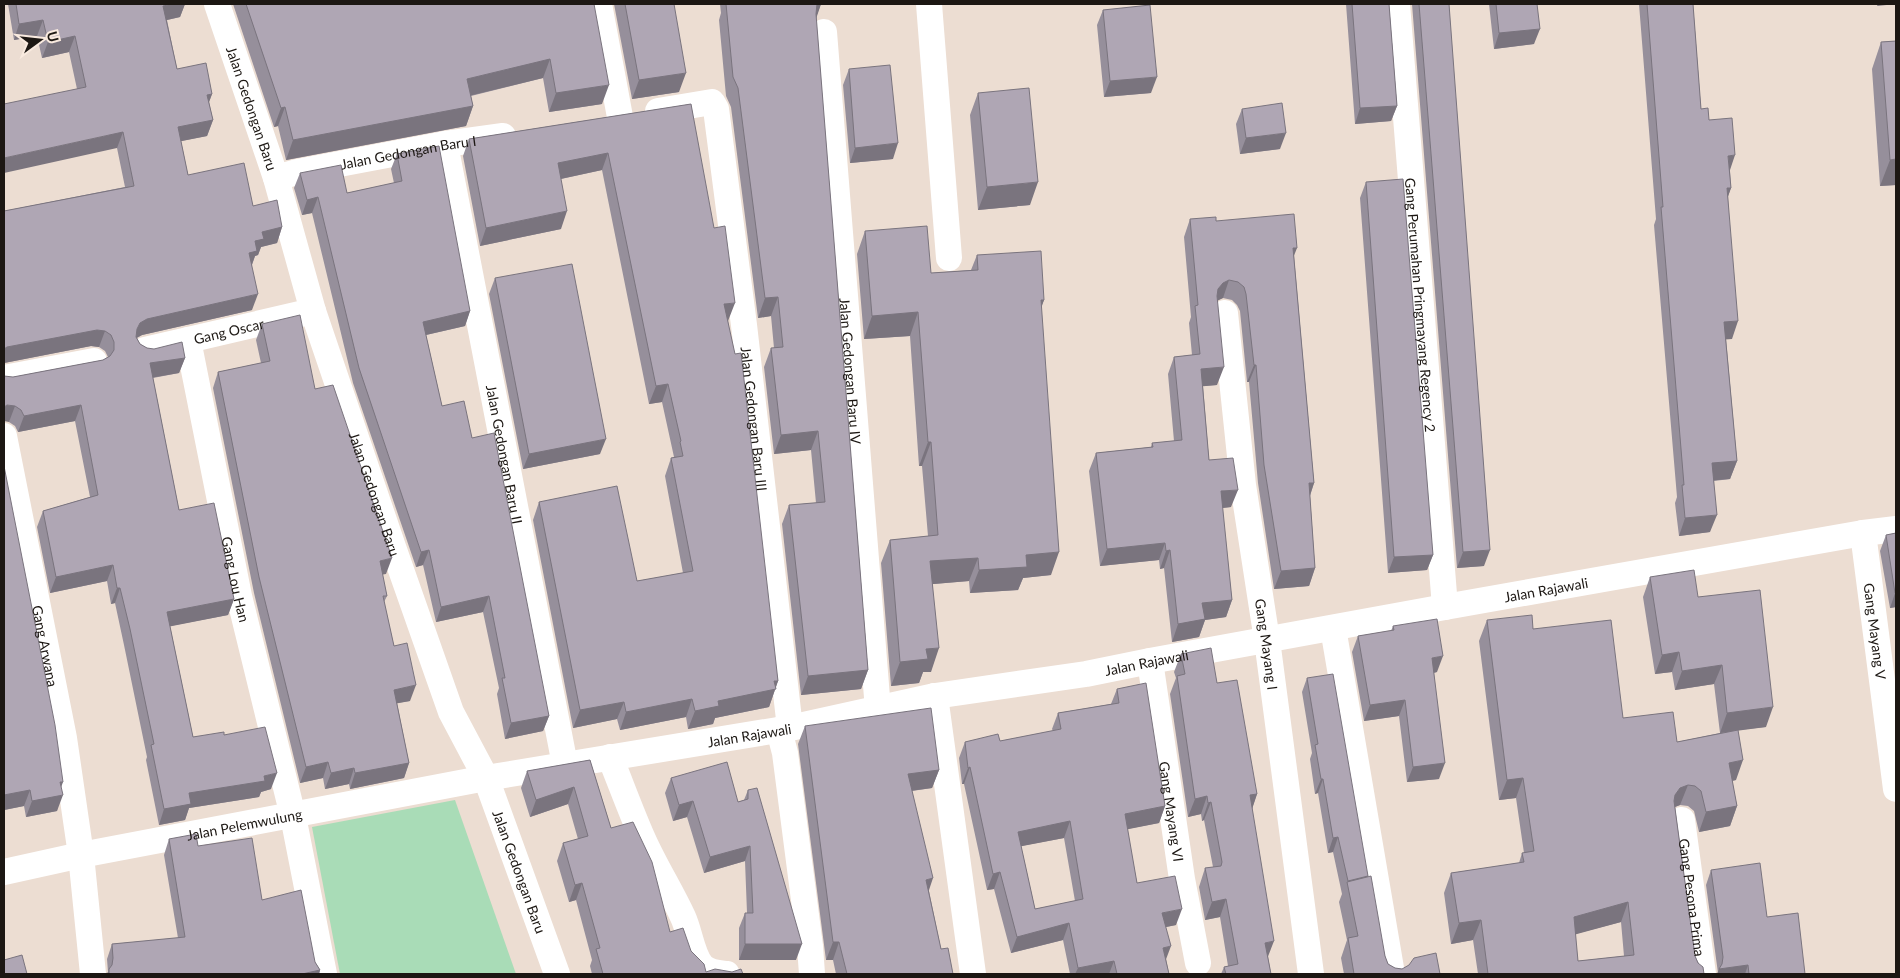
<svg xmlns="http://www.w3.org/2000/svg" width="1900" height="978" viewBox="0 0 1900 978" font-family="Lato,sans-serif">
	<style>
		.green { fill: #a9dcb7 }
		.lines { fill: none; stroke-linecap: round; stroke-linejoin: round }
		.minor { stroke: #fff; stroke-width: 26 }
		.wall { fill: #968f9b; fill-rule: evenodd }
		.shaded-wall { fill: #7a747e }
		.building { fill: #afa6b4; stroke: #7a747e; fill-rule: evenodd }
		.labels { text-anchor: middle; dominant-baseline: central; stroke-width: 4; stroke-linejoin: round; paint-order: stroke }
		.street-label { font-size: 14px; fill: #1c1713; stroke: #f9eadf }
	</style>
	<rect width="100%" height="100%" fill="#ecddd2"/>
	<!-- green -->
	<path class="green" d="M455,800L516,974H340L312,827Z"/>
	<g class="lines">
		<!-- minor -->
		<g class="minor">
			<path id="s1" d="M217,4L276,178L313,311L393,547L451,712L486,778L557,974"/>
			<path d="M599,4L620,117"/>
			<path d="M929,4L949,258"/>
			<path id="s2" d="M1397,4L1445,607"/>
			<path id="s3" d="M824,32L878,710"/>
			<path id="s4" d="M658,111L712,102L716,109L744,325L790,728"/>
			<path id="s5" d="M445,144L565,765"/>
			<path id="s6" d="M276,178L297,172L445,144L503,136"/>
			<path id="s7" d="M1225,313L1243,485L1267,640L1311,974"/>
			<path id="s8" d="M188,340L239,596L293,816L324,974"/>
			<path id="s9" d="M145,350L313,311"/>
			<path d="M4,378L94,361"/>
			<path id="s10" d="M4,436L64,738L81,855L93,974"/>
			<path id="s11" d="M1863,533L1896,789"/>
			<path d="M1333,628L1392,974"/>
			<path id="s12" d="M1150,661L1182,879L1198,963"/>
			<path d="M935,696L973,974"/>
			<path d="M779,730L785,753L810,946L812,974"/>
			<path d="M610,757C621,784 631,812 643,839C655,866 671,891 683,917C690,932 692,955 702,966C709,973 718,973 727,974"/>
			<path id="s13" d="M1682,820L1703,974"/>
			<path id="s14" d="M4,872L81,855L486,778L790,728L935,696L1086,674L1150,661L1445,607L1863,533L1896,529"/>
		</g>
	</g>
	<!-- wall -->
	<path class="wall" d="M8,4H185L180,17L167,20L177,69L212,94L209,102L213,120L207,136L181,141L188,175L253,206L282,227L277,243L261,247L258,255L255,256L252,265V310L142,335L137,338L140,344L147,348L185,358L179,373L153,378L179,510L234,599L228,615L170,626L193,737L224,735L271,789L261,792L259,797L189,808L185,820L159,825L146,760L147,757L124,645L115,603L111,604L107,581L50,593L37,527L43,511L90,497L75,421L18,432L15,426L9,422L13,377L103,360L108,357L105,351L99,347L91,346L4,363V211L125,187L117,148L77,89L69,52L42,58L37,36L14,40Z
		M233,4H594L602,104L549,112L543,78L471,96L473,106L466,126L286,160L278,126L274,127Z
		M614,4H674L679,92L632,99Z
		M720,4H821L816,17L868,670L861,689L801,695L782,524L789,505L816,503L811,450L774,454L764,367L771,348H774L771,316L758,318L731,107L726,96L719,20L721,13Z
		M1346,4H1389L1397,106L1391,121L1355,124Z
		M1412,4H1449L1484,566L1457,568Z
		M1489,4H1537L1534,44L1494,49Z
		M1639,4H1693L1701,109L1709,120L1730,171L1731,188L1728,196L1732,339H1726L1737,461L1730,479L1714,481L1710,532L1679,536L1675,503L1677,497L1654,225L1656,219Z
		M1103,10L1151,93L1104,97L1097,25Z
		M1896,41V185L1880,186L1872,69L1881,42Z
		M849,69L893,159L850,163L843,85Z
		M978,93L1030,205L978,210L970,115Z
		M691,104L728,321L778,681L769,707L715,718L713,724L688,729L686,717L620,730L617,719L573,728L533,520L539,502L637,581L683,573L665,476L671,458L674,457L662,402L649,404L602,170L561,179V229L480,246L463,156L469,139Z
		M1242,109L1280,149L1240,154L1236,124Z
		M397,154L470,311L465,326L426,335L442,406L472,438L549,716L543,731L505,739L497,694L499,688L483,612L436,622L423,565L416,567L353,383L312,213L302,215L294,188L300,173L347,193L394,183L391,169Z
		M1366,182L1433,555L1427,570L1388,573L1360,198Z
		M1190,219L1216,221L1294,256L1314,483L1310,496L1315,568L1309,586L1274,589L1258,483L1249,382H1247L1240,311L1237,305L1232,300L1223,298L1217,300V385L1203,386L1209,460L1231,507L1222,508L1232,600L1226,617L1205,620L1199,637L1172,642L1164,568L1160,569L1159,560L1100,566L1089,471L1096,453L1151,447L1152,443L1174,441L1168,374L1174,357L1192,355L1189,323L1191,317L1184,237Z
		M865,231L931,273L971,270L977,255L1044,300L1041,307L1051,575L1023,578L1018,590L970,593L969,581L933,584L931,672H923L919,683L891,686L881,563L890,540L928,536L922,466H919L910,336L864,339L857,254Z
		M495,278L600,454L523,469L489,294Z
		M262,324L315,389L386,574H382L387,596L384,602L394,646L410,701L397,703L409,763L404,778L350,789L349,784L325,789L323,778L300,783L254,593L213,388L218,372L261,363L256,340Z
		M4,467L61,788L57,811L26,817L24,806L4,810Z
		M1896,533V607L1890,608L1880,551L1886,535Z
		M1650,577L1698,597L1766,727L1738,730L1736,780L1732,781L1737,806L1730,826L1699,832L1694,811L1688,806L1680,805L1675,807L1695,956L1704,974H1478L1473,940L1451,944L1444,893L1451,873L1519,863L1522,853H1524L1516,798L1499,800L1479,641L1487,620L1533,629L1623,718L1677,742L1730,731L1720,733L1714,684L1675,690L1672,672L1655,674L1643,597ZM1621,922L1624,956L1578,961L1575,934Z
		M1393,626L1437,672L1434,673L1439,779L1407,782L1399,716L1364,721L1352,652L1358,636L1391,631Z
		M1181,654L1217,683L1257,794L1252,809L1268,957L1271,974H1221L1224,967L1228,966L1220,917L1205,920L1199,887L1205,868L1213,867L1204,820L1202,821L1201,814L1188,817L1170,694L1176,678L1174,672Z
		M1896,656V674L1895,661Z
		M1307,678L1368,877L1385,956L1388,964L1395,968L1440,974H1344L1341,958L1347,940L1339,902L1342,894L1333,852L1328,853L1318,793L1315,794L1310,759L1312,753L1302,692Z
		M1117,689L1165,806L1159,823L1127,829L1137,883L1176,925L1166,927V959L1169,974H1070L1063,940L1011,953L994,889L987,890L964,784H962L959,758L965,742L1000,741L1053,731L1052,729L1058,713L1111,704ZM1064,838L1075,901L1035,909L1021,846Z
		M805,726L939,770L932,788L912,791L929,891L941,949L953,974H836L833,960H826L798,744Z
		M590,760L611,828L670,932L691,951L706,972L743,974H592L590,966L592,960L576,900L569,902L557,861L563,843L578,839L568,804L530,817L521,788L527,771Z
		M671,778L738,802L744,800L748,790L796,960H739V928L745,913H747L745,861L704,873L687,817L673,821L665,793Z
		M169,839L198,846L262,900L315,962L320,970L319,974H103H107L108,972L107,959L112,944L178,938L164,855Z
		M1711,870L1767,917L1805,974H1717L1718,973L1706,885Z"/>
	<!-- shaded-wall -->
	<path class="shaded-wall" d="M173,4H185L180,17L158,22L163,6Z
		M816,4H821L816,19Z
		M1878,4H1896L1877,6Z
		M43,20L37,36L14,40L19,24Z
		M1540,29L1534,44L1494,49L1499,33Z
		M75,36L69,52L42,58L48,42Z
		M550,59L543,78L460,98L467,79Z
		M686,73L679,92L632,99L639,80Z
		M1157,77L1151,93L1104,97L1110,81Z
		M609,85L602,104L549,112L556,93Z
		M212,94L206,110L207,95Z
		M473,106L466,126L286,160L293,140Z
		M1397,106L1391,121L1355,124L1360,108Z
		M285,107L278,126L274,127L281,108Z
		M213,120L207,136L172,143L178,127Z
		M123,132L117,148L4,173V158Z
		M1286,133L1280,149L1240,154L1246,138Z
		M898,143L893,159L850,163L855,148Z
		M608,153L602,170L551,181L558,163Z
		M1735,155L1729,173L1728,156Z
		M1896,159V185L1880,186L1890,160Z
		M1038,182L1030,205L978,210L987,187Z
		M1727,188H1731L1725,205Z
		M318,197L312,213L302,215L307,200Z
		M567,211L561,229L480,246L486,228Z
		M282,227L277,243L261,247L258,255L255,256L251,267L249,253L255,241L262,232Z
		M1293,248H1297L1290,266Z
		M1229,280L1223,298L1217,301L1212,306L1218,289L1223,283Z
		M258,294L252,310L142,335L134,339L137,329L140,323L147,319Z
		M778,297L771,316L758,318L765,298Z
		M1041,300H1044L1036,323Z
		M735,303L728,321L718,322L724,304Z
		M470,311L465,326L417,337L423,322Z
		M918,312L910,336L864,339L872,316Z
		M1738,321L1732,339L1718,340L1724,322Z
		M97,330L105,331L99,347L91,346L4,363V349L7,347Z
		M185,358L179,373L144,379L150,363Z
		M1254,365H1256L1249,382H1247Z
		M1224,367L1217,385L1195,387L1201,369Z
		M668,384L662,402L649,404L656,386Z
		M7,405L15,406L9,422L4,421V407Z
		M81,405L75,421L18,432L24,416Z
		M818,431L811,450L774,454L781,435Z
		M606,439L600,454L523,469L529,454Z
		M928,442H931L922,466H919Z
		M1737,461L1730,479L1706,481L1712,463Z
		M1309,483H1314L1308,501Z
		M1238,490L1231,507L1214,509L1221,491Z
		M1717,515L1710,532L1679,536L1685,518Z
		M1165,543L1159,560L1100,566L1107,549Z
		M429,550L423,565L416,567L421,552Z
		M1170,550L1164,568L1160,569L1166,551Z
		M1490,550L1484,566L1457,568L1463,552Z
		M1059,552L1051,575L1023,578L1018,590L970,593L979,570L1026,555Z
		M1433,555L1427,570L1388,573L1394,557Z
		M392,558L386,574L374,576L380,561Z
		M978,558L969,581L922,585L930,561Z
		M113,565L107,581L50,593L56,577Z
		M1315,568L1309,586L1274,589L1281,571Z
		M117,588H120L115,603L111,604Z
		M1896,592V607L1890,608L1895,593Z
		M489,596L483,612L436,622L441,607Z
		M234,599L228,615L162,628L167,612Z
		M1232,600L1226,617L1205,620L1199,637L1172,642L1178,624L1202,603Z
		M939,648L931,672H923L919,683L891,686L900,662L926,649Z
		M1679,652L1672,672L1655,674L1662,655Z
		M1443,656L1437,672L1426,674L1432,658Z
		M1722,665L1714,684L1675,690L1682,671Z
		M868,670L861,689L801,695L808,676Z
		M774,681H778L769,707L715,718L713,724L688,729L695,711L718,701Z
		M416,685L410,701L388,705L394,690Z
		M692,699L686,717L620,730L626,712Z
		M1405,700L1399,716L1364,721L1370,705Z
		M624,702L617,719L573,728L580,710Z
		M1773,707L1766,727L1720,733L1727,713Z
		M549,716L543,731L505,739L511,723Z
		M1743,760L1736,780L1721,783L1729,763Z
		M328,762L323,778L300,783L306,767Z
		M409,763L404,778L350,789L355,773Z
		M1445,763L1439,779L1407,782L1413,767Z
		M970,767L964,784H962L968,768Z
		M354,768L349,784L325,789L331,773Z
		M939,770L932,788L902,792L908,774Z
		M277,773L271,789L261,792L259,797L189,808L185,820L159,825L164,809L189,793Z
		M1523,778L1516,798L1499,800L1507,780Z
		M1321,779H1323L1318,793L1315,794Z
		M60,782H63L58,796L63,795L57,811L26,817L32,801Z
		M1688,785L1680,805L1672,808L1675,795L1680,788Z
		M574,787L568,804L530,817L536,800Z
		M30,790L24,806L4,810V795Z
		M1257,794L1251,812L1250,795Z
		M1207,796L1201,814L1188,817L1195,799Z
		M693,801L687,817L673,821L679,805Z
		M1211,802L1204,820L1202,821L1208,803Z
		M1165,806L1159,823L1119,831L1125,814Z
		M1737,806L1730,826L1699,832L1706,812Z
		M1070,821L1064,838L1012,848L1018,832Z
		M1338,837L1333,852L1328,853L1333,838Z
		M750,846L745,861L704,873L710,857Z
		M1000,872L994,889L987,890L993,874Z
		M933,878L927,896L926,880Z
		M582,883L576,900L569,902L575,885Z
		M1226,899L1220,917L1205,920L1212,902Z
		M1628,902L1621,922L1566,937L1574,917Z
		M1182,909L1176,925L1156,929L1162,913Z
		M1481,920L1473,940L1451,944L1459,923Z
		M1069,923L1063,940L1011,953L1017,937Z
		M1274,941L1267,959L1265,943Z
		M833,942H839L833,960H826Z
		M745,944H802L796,960H739Z
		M1171,946L1165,962L1163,948Z
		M1114,961L1109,974H1075L1078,968Z
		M1748,965L1745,974H1717L1719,969Z
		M320,970L319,974H302Z"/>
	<!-- building -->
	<path class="building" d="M16,4H173L163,6L177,69L206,63L212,94L207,95L213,120L178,127L188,175L244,163L253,206L277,200L282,227L262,232L264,239L255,241L257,251L249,253L258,294L147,319L140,323L137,329L136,337L140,344L147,348L154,349L182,342L185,358L150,363L179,510L214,503L234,599L167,612L193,737L224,732V735L265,727L277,773L264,776L265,781L189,793L191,804L164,809L151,745L154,744L130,629L120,588H117L113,565L56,577L43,511L98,495L81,405L24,416L21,410L15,406L7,405L4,407V376L13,377L103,360L110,356L114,350V342L111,335L105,331L97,330L7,347L4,349V211L134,186L123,132L4,158V104L86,87L75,36L48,42L43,20L19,24Z
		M246,4H594L609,85L556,93L550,59L467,79L473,106L293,140L285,107L281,108Z
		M625,4H674L686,73L639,80Z
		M726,4H817L816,14L868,670L808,676L789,505L825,502L818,431L781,435L771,348L783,347L778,297L765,298L738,88L733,77Z
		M1352,4H1389L1397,106L1360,108Z
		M1419,4H1449L1490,550L1463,552Z
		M1496,4H1537L1540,29L1499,33Z
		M1647,4H1693L1701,109L1708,108L1709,120L1732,118L1735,155L1728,156L1731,188H1727L1738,321L1724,322L1737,461L1712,463L1717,515L1685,518L1682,485H1684L1661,207H1663Z
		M1150,5L1157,77L1110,81L1103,10Z
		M1896,41V159L1890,160L1881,42Z
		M890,65L898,143L855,148L849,69Z
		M1029,88L1038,182L987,187L978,93Z
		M1282,103L1286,133L1246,138L1242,109Z
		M691,104L714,228L725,226L735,303L724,304L735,354L741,353L778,681H774L776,689L718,701L719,706L695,711L692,699L626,712L624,702L580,710L539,502L617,486L637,581L693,571L671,458L683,456L680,442L681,441L668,384L656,386L608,153L558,163L567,211L486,228L469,139Z
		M439,146L470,311L423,322L442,406L464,401L472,438L494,433L549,716L511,723L502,678H505L489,596L441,607L429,550L421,552L359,368L318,197L307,200L300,173L341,165L347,193L402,181L397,154Z
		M1403,179L1433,555L1394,557L1366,182Z
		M1294,214L1297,248H1293L1314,483H1309L1315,568L1281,571L1264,465L1256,365H1254L1246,294L1244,287L1238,282L1229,280L1223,283L1218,289L1217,296L1224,367L1201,369L1209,460L1233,458L1238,490L1221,491L1232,600L1202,603L1205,619L1178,624L1170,550L1166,551L1165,543L1107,549L1096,453L1153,447L1152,443L1182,440L1174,357L1200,354L1195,306L1198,305L1190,219L1216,217V221Z
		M927,226L931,273L978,270L977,255L1041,251L1044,300H1041L1059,552L1026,555L1027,567L979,570L978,558L930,561L939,648L926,649L928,659L900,662L890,540L938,535L931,442H928L918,312L872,316L865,231Z
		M572,264L606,439L529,454L495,278Z
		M300,315L315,389L333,385L392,558L380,561L387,596H383L394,646L407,643L416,685L394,690L409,763L355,773L354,768L331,773L328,762L306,767L259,577L218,372L270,361L262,324Z
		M4,466L55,725L63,782H60L63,795L32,801L30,790L4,795Z
		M1896,533V592L1895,593L1886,535Z
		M1694,570L1698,597L1760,590L1773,707L1727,713L1722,665L1682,671L1679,652L1662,655L1650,577Z
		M1532,615L1533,629L1611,620L1623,718L1673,712L1677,742L1738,730L1743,760L1729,763L1737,806L1706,812L1701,791L1695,786L1688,785L1680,788L1675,795L1674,801L1695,956L1698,963L1703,967L1704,974H1488L1481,920L1459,923L1451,873L1524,862L1522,853L1534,851L1523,778L1507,780L1487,620ZM1628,902L1634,955L1578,961L1574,917Z
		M1437,619L1443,656L1432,658L1445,763L1413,767L1405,700L1370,705L1358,636L1394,630L1393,626Z
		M1211,648L1217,683L1237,680L1257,794L1250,795L1274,941L1265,943L1271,974H1226L1224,967L1238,964L1226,899L1212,902L1205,868L1221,866L1222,862L1211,802L1208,803L1207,796L1195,799L1177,676L1185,674L1181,654Z
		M1333,674L1368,876L1348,881L1338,837L1333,838L1323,779H1321L1315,745L1318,744L1307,678Z
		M1146,683L1165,806L1125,814L1137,883L1175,876L1182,909L1162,913L1171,946L1163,948L1169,974H1117L1114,961L1078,968L1069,923L1017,937L1000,872L993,874L970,767L968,768L965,742L998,734L1000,741L1061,729L1058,713L1119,703L1117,689ZM1070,821L1083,899L1035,909L1018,832Z
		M931,708L939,770L908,774L933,878L926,880L941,949L948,948L953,974H847L839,942H833L805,726Z
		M590,760L611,828L633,822L652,862L670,932L683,928L691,951L704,964L706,972L715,969L732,972L741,969L743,974H603L596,949L600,948L582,883L575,885L563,843L588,836L574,787L536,800L527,771Z
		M727,762L738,802L748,799V790L757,788L802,944H745V913H753L750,846L710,857L693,801L679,805L671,778Z
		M196,834L198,846L252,838L262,900L301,890L315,962L320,970L302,974H103L109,973V969L112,965L113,958L112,944L185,937L169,839Z
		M1760,863L1767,917L1798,913L1805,974H1749L1748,965L1719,969L1722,964L1723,957L1711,870Z
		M1371,876L1385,956L1388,964L1395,968L1402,969L1409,965L1414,958L1436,953L1440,974H1354L1348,938L1358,936L1347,882Z
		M22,955L27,974H4V960Z"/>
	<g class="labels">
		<!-- street labels -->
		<g class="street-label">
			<text stroke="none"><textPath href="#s1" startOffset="110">Jalan Gedongan Baru</textPath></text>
			<text stroke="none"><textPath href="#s6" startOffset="135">Jalan Gedongan Baru I</textPath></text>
			<text stroke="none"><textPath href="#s2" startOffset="302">Gang Perumahan Pringmayang Regency 2</textPath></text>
			<text stroke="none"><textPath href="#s9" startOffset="86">Gang Oscar</textPath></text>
			<text stroke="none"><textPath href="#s3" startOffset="340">Jalan Gedongan Baru IV</textPath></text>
			<text stroke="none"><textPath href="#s4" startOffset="375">Jalan Gedongan Baru III</textPath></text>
			<text stroke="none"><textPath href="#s5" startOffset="316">Jalan Gedongan Baru II</textPath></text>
			<text stroke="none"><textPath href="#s1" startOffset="515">Jalan Gedongan Baru</textPath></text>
			<text stroke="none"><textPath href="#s8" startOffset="244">Gang Lou Han</textPath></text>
			<text stroke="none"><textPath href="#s14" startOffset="1568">Jalan Rajawali</textPath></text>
			<text stroke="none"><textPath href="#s11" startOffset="99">Gang Mayang V</textPath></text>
			<text stroke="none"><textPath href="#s7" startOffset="334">Gang Mayang I</textPath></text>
			<text stroke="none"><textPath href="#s10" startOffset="214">Gang Arwana</textPath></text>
			<text stroke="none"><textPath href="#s14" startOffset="1162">Jalan Rajawali</textPath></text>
			<text stroke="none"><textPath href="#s14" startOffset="758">Jalan Rajawali</textPath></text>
			<text stroke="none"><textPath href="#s12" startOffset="152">Gang Mayang VI</textPath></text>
			<text stroke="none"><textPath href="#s14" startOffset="245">Jalan Pelemwulung</textPath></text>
			<text stroke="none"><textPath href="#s1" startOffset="920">Jalan Gedongan Baru</textPath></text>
			<text stroke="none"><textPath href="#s13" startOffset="78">Gang Pesona Prima</textPath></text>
		</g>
	</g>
	<!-- border -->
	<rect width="1900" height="978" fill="none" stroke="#1c1713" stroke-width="10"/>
	<!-- north arrow -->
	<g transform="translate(40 40) rotate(75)" stroke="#f9eadf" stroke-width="4" paint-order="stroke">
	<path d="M0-4L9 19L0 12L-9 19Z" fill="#1c1713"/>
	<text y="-8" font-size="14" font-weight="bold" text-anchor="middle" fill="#1c1713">U</text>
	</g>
</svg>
